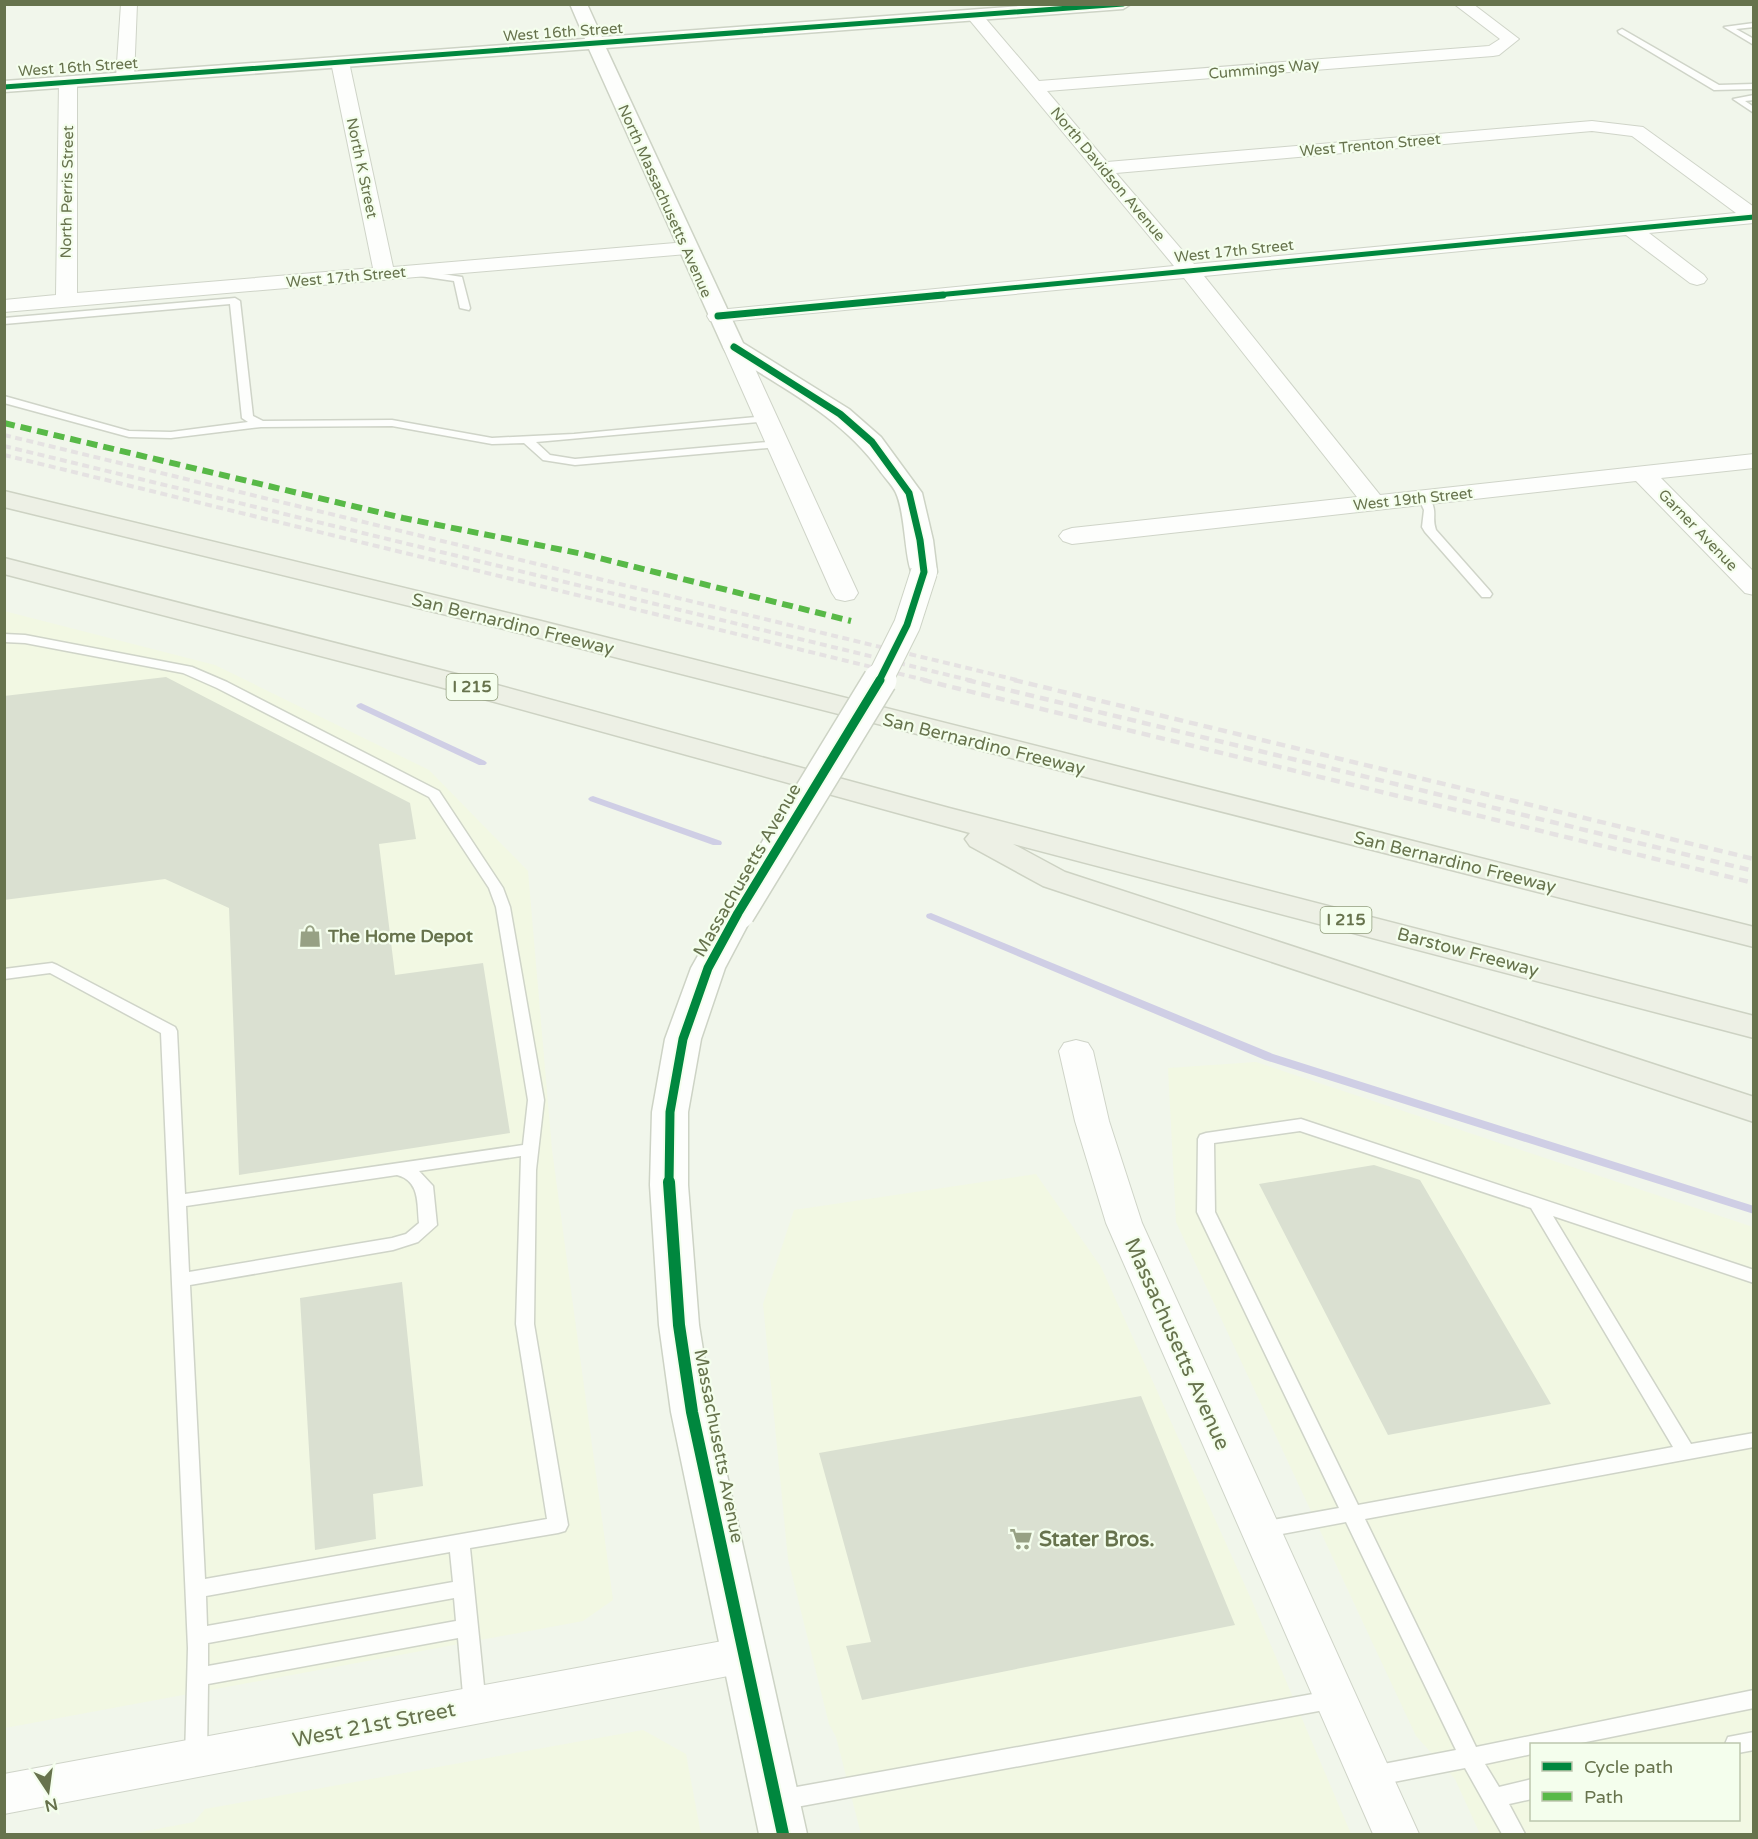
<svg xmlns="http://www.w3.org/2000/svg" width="1758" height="1839" viewBox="0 0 1758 1839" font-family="'Varela Round',sans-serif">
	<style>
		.commercial { fill: #f2f8e3; fill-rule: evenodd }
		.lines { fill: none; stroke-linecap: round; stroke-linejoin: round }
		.stream { fill: #cfcee5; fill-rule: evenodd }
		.building { fill: #dae0d1 }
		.lane-casing { stroke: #cfd4c8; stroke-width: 3 }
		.street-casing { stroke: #cfd4c8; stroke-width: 2 }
		.secondary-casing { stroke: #cdd3c5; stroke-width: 3 }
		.highway-casing { stroke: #cdd2c3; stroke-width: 3 }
		.lane { fill: #fdfefc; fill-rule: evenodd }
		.street { fill: #fdfefc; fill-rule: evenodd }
		.secondary { fill: #fdfefc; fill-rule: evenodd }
		.highway { fill: #edf0e5; fill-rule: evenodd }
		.rail-far1 { stroke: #e5e2e2; stroke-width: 4; stroke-dasharray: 7 4.5; stroke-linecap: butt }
		.rail { stroke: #e5e2e2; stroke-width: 4.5; stroke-dasharray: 9 6; stroke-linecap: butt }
		.secondary-bridge-far1-casing { stroke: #cdd3c5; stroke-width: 28; stroke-linecap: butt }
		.secondary-bridge-casing { stroke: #cdd3c5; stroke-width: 36; stroke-linecap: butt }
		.secondary-bridge-far1 { stroke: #fdfefc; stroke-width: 26 }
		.secondary-bridge { stroke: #fdfefc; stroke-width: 33 }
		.quiet { stroke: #58b947; stroke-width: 6; stroke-dasharray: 11 6; stroke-linecap: butt }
		.cycleway-far3-casing { stroke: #f4feed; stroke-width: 8 }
		.cycleway-far2-casing { stroke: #f4feed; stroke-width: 10 }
		.cycleway-far1-casing { stroke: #f4feed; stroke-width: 13 }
		.cycleway-casing { stroke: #f4feed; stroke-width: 16 }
		.cycleway-far3 { stroke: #00873e; stroke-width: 5 }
		.cycleway-far2 { stroke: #00873e; stroke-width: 7 }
		.cycleway-far1 { stroke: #00873e; stroke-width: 9 }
		.cycleway { stroke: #00873e; stroke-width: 12 }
		.labels { text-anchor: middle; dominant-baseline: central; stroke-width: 4.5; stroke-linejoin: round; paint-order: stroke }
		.far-street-label { font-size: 15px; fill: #67734d; stroke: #f4feed }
		.shield { fill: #f4feed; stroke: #919d7d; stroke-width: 1.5 }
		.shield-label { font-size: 16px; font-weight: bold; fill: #67734d }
		.street-label { font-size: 18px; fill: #67734d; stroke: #f4feed }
		.poi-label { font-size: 18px; font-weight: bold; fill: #67734d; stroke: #f4feed; text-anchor: start }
		.near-street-label { font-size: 21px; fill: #67734d; stroke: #f4feed }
		.near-poi-label { font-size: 21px; font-weight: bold; fill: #67734d; stroke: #f4feed; text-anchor: start }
	</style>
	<rect width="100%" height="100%" fill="#f1f6eb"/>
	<!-- commercial -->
	<path class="commercial" d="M4,611L215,665L429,770L528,871L552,1150L613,1600L583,1621L5,1728Z
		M1256,1062L1753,1227V1834H1480L1455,1779L1416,1736L1176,1222L1168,1068ZM1532,1744H1738V1820H1532Z
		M1036,1174L1101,1267L1252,1601L1351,1834H861L836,1737L829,1724L788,1559L763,1304L794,1210Z
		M643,1730L686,1754L701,1834H130L194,1822L205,1809Z"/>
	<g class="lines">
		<!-- stream -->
		<path class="stream" d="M361,703L485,761L487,763L485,765H479L358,708L356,706L358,704Z
			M593,796L721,841L722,843L721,845H713L590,801L588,799L590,797Z
			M931,913L1273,1054L1754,1206V1214L1265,1060L927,918L926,916L927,914Z"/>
	</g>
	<!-- building -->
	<path class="building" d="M166,677L410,803L416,839L379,844L395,975L483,963L510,1133L239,1175L229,908L165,879L4,900V696Z
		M1374,1165L1420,1180L1551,1404L1388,1435L1259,1184Z
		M402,1282L423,1486L373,1494L376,1539L315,1550L300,1298Z
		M1141,1396L1235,1625L862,1700L846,1646L871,1642L819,1453Z"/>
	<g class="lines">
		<!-- lane casing -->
		<g class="lane-casing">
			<path id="lane" d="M1754,23V27L1736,29L1754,39V45L1724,27Z
				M1622,29L1719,85L1754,84V89L1714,90L1619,33L1618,31Z
				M1754,95V100L1745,101L1754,107V113L1733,99Z
				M416,270L462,277L470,308L469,310L460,308L454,281L413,275V271Z
				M235,298L240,301L253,416L263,421L392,420L492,438L574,434L766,416L770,417V421L536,442L550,455L575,459L778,441L784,444L778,447L575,465L543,460L524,443L492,444L392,426L261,427L171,438L129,437L4,403V396L129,431L171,432L248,422L242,418L230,304L4,324V318Z
				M1424,494L1428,495C1439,513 1431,516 1436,530L1490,591L1492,594L1490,597H1482L1425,532L1422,527L1424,510L1418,497Z
				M4,634L25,635L192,667L227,682L439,791L503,888L510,907L544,1100L536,1170L534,1324L568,1525L565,1531L558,1533L470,1548L486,1706L483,1712L475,1715L467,1712L464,1706L458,1638L208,1684L207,1758L204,1765L196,1767L188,1765L185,1758L188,1648L161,1033L50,973L4,979V969L52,963L57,965L175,1027L177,1031L185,1194L523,1145L528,1100L496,907L489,888L429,797L217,688L183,673L25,643L4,642ZM521,1156L516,1324L547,1519L205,1579L190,1285L393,1250L418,1242L437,1225L433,1186L419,1171ZM397,1175C420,1181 417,1203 419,1223L406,1234L392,1238L189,1272L186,1206ZM450,1552L453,1582L207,1626L206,1596ZM454,1598L456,1621L208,1666V1643Z
				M1301,1119L1754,1270V1283L1553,1216L1691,1444L1754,1433V1447L1365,1519L1476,1747L1754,1690V1708L1576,1744H1532V1754L1485,1764L1499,1787L1532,1779V1799L1509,1804L1525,1834H1502L1465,1768L1373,1786L1365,1783L1362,1776L1365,1769L1373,1766L1456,1750L1346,1522L1261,1538L1254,1536L1251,1530L1254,1524L1261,1522L1339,1508L1197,1212L1198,1139L1200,1135L1206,1133ZM1300,1131L1531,1208L1673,1447L1358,1505L1215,1212L1214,1143Z
				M1335,1690L1342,1693L1346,1699L1342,1705L1335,1708L780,1810L772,1807L769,1800L772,1793L780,1790Z
				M1754,1732V1750L1738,1753V1744H1725L1728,1737Z"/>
		</g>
		<!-- street casing -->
		<g class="street-casing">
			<path id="street" d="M121,4H137L134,78L131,82H119L116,78Z
				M1454,4H1473L1519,39L1499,55L1493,56L1047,91L1107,162L1592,121L1643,127L1754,207V223L1649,233L1704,275L1707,279L1704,283L1697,285L1690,283L1626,235L1204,276L1380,495L1754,454V468L1661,478L1754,572V595L1745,593L1636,481L1072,544L1063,541L1059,536L1063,531L1072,528L1357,497L1184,278L718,322L710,321L707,316L710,311L718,310L1174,266L968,18L966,15L968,12H980L1039,81L1489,46L1500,39ZM1592,131L1632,136L1736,213L1194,264L1116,173Z
				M340,57L346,58L349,62L393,267L687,242L694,244L697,248L694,252L687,254L4,312V300L56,295L59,82L62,78H74L77,82V293L373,268L331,62L334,58Z
				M734,340L742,342L745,347L858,593L854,599L845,601L836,599L832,593L723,347L726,342Z
				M1076,1040L1088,1043L1093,1051L1109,1121L1142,1223L1419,1834H1373L1106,1223L1075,1121L1059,1051L1064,1043Z
				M744,1637L759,1642L766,1655L759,1668L744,1673L4,1814V1774Z"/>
		</g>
		<!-- secondary casing -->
		<g class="secondary-casing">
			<path id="secondary" d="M570,4H587L602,37L1047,4H1131L1123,9L606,48L743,343L849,409L881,437L922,493L933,540L937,572L934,578L924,580L914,578C904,562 906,514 896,493C893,486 885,478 880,471C842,417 781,387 726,352L723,347L589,49L4,92V81L585,39Z
				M738,903L750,906L754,913L725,968L701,1039L688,1112V1185L699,1325L713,1412L807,1834H759L671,1412L659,1325L650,1185L652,1112L665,1039L691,968L726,906Z"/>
		</g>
		<!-- highway casing -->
		<g class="highway-casing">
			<path id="highway" d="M4,491L541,621L1754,927V947L524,634L4,507Z
				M4,558L460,675L949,808L1754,1016V1038L1013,844L1065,872L1754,1097V1122L1043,886L970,846L965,839L970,833L440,687L4,574Z"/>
		</g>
		<!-- lane -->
		<use href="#lane" class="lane"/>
		<!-- street -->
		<use href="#street" class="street"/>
		<!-- secondary -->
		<use href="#secondary" class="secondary"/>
		<!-- highway -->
		<use href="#highway" class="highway"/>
		<!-- rail-far1 -->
		<path class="rail-far1" d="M4,435L1021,681
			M4,446L973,681
			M4,455L929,681"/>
		<!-- rail -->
		<path class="rail" d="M923,680L1754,883
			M967,680L1754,871
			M1014,680L1754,859"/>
		<!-- secondary-bridge-far1 casing -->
		<g class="secondary-bridge-far1-casing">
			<path id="secondary-bridge-far1" d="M879,681L907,625L924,572"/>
		</g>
		<!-- secondary-bridge casing -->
		<g class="secondary-bridge-casing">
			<path id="secondary-bridge" d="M738,913L880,680"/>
		</g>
		<!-- secondary-bridge-far1 -->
		<use href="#secondary-bridge-far1" class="secondary-bridge-far1"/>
		<!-- secondary-bridge -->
		<use href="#secondary-bridge" class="secondary-bridge"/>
		<!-- quiet -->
		<path class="quiet" d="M4,423L403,518L583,554L851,621"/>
		<!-- cycleway-far3 casing -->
		<g class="cycleway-far3-casing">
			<path id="cycleway-far3" d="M4,87L1123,4
				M927,296L1754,217"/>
		</g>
		<!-- cycleway-far2 casing -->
		<g class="cycleway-far2-casing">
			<path id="cycleway-far2" d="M718,316L943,295
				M734,347L840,414L872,442L909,493L920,540L924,572L907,625L879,681"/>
		</g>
		<!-- cycleway-far1 casing -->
		<g class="cycleway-far1-casing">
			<path id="cycleway-far1" d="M669,1184L670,1112L683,1039L708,968L738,913L880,680"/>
		</g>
		<!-- cycleway casing -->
		<g class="cycleway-casing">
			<path id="cycleway" d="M669,1182L679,1325L692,1412L783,1834"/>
		</g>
		<!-- cycleway-far3 -->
		<use href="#cycleway-far3" class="cycleway-far3"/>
		<!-- cycleway-far2 -->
		<use href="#cycleway-far2" class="cycleway-far2"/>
		<!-- cycleway-far1 -->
		<use href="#cycleway-far1" class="cycleway-far1"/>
		<!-- cycleway -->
		<use href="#cycleway" class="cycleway"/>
	</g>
	<!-- icons -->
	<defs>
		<g id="shop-bare" transform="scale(1.8)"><path d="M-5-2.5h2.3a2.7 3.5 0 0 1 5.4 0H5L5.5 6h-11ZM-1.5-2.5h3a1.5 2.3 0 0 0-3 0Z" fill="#97a184" stroke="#f4feed" stroke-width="2.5" paint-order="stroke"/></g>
		<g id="supermarket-bare" transform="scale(1.8)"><path d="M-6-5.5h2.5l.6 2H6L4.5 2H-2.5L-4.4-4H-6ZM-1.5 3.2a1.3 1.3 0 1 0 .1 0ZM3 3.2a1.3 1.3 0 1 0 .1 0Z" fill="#97a184" stroke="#f4feed" stroke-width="2.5" paint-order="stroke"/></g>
	</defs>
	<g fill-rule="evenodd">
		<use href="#shop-bare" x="310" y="936"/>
		<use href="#supermarket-bare" x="1021" y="1539"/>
	</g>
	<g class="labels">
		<!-- far-street labels -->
		<g class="far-street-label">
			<text transform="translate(563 32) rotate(-4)">West 16th Street</text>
			<text transform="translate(78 67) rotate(-4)">West 16th Street</text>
			<text transform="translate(1264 69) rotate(-5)">Cummings Way</text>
			<text transform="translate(1370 145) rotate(-5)">West Trenton Street</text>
			<text transform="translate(362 168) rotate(78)">North K Street</text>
			<text transform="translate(1108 174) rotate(50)">North Davidson Avenue</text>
			<text transform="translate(67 192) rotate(-89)">North Perris Street</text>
			<text transform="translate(665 201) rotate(66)">North Massachusetts Avenue</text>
			<text transform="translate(1234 251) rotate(-6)">West 17th Street</text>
			<text transform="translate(346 277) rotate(-5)">West 17th Street</text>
			<text transform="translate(1413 499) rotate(-6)">West 19th Street</text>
			<text transform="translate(1698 530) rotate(46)">Garner Avenue</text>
		</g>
		<!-- shield labels -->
		<g class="shield">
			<rect x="446.5" y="674" width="51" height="26" rx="4.5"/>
			<rect x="1320.5" y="907" width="51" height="26" rx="4.5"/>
		</g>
		<g class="shield-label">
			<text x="472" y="687">I 215</text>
			<text x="1346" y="920">I 215</text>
		</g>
		<!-- street labels -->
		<g class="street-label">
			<text transform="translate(513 624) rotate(14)">San Bernardino Freeway</text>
			<text transform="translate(984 744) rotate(14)">San Bernardino Freeway</text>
			<text transform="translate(1455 862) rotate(14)">San Bernardino Freeway</text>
			<text transform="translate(747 870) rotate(-60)">Massachusetts Avenue</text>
			<text transform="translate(1468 952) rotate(15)">Barstow Freeway</text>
			<text transform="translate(719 1446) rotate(79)">Massachusetts Avenue</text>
		</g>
		<!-- poi labels -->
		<g class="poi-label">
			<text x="328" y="936">The Home Depot</text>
		</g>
		<!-- near-street labels -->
		<g class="near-street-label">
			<text transform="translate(1177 1344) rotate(66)">Massachusetts Avenue</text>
			<text transform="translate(374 1725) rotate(-11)">West 21st Street</text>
		</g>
		<!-- near-poi labels -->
		<g class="near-poi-label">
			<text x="1039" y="1539">Stater Bros.</text>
		</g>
	</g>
	<!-- border -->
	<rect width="1758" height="1839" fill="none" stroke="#67734d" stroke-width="12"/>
	<!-- legend -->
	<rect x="1530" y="1743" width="210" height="78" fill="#f4feed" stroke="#bcc6ad" stroke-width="1.5"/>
	<rect x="1542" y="1762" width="30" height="9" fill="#00873e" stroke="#bcc6ad" stroke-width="1.5"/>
	<text x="1584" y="1773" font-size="18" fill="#67734d">Cycle path</text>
	<rect x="1542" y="1792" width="30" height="9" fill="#58b947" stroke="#bcc6ad" stroke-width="1.5"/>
	<text x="1584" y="1803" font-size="18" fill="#67734d">Path</text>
	<!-- north arrow -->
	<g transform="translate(48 1791) rotate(167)" stroke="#f4feed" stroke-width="4.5" paint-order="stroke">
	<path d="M0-4.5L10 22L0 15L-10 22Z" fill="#67734d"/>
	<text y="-9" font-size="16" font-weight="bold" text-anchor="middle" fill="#67734d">N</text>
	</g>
</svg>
